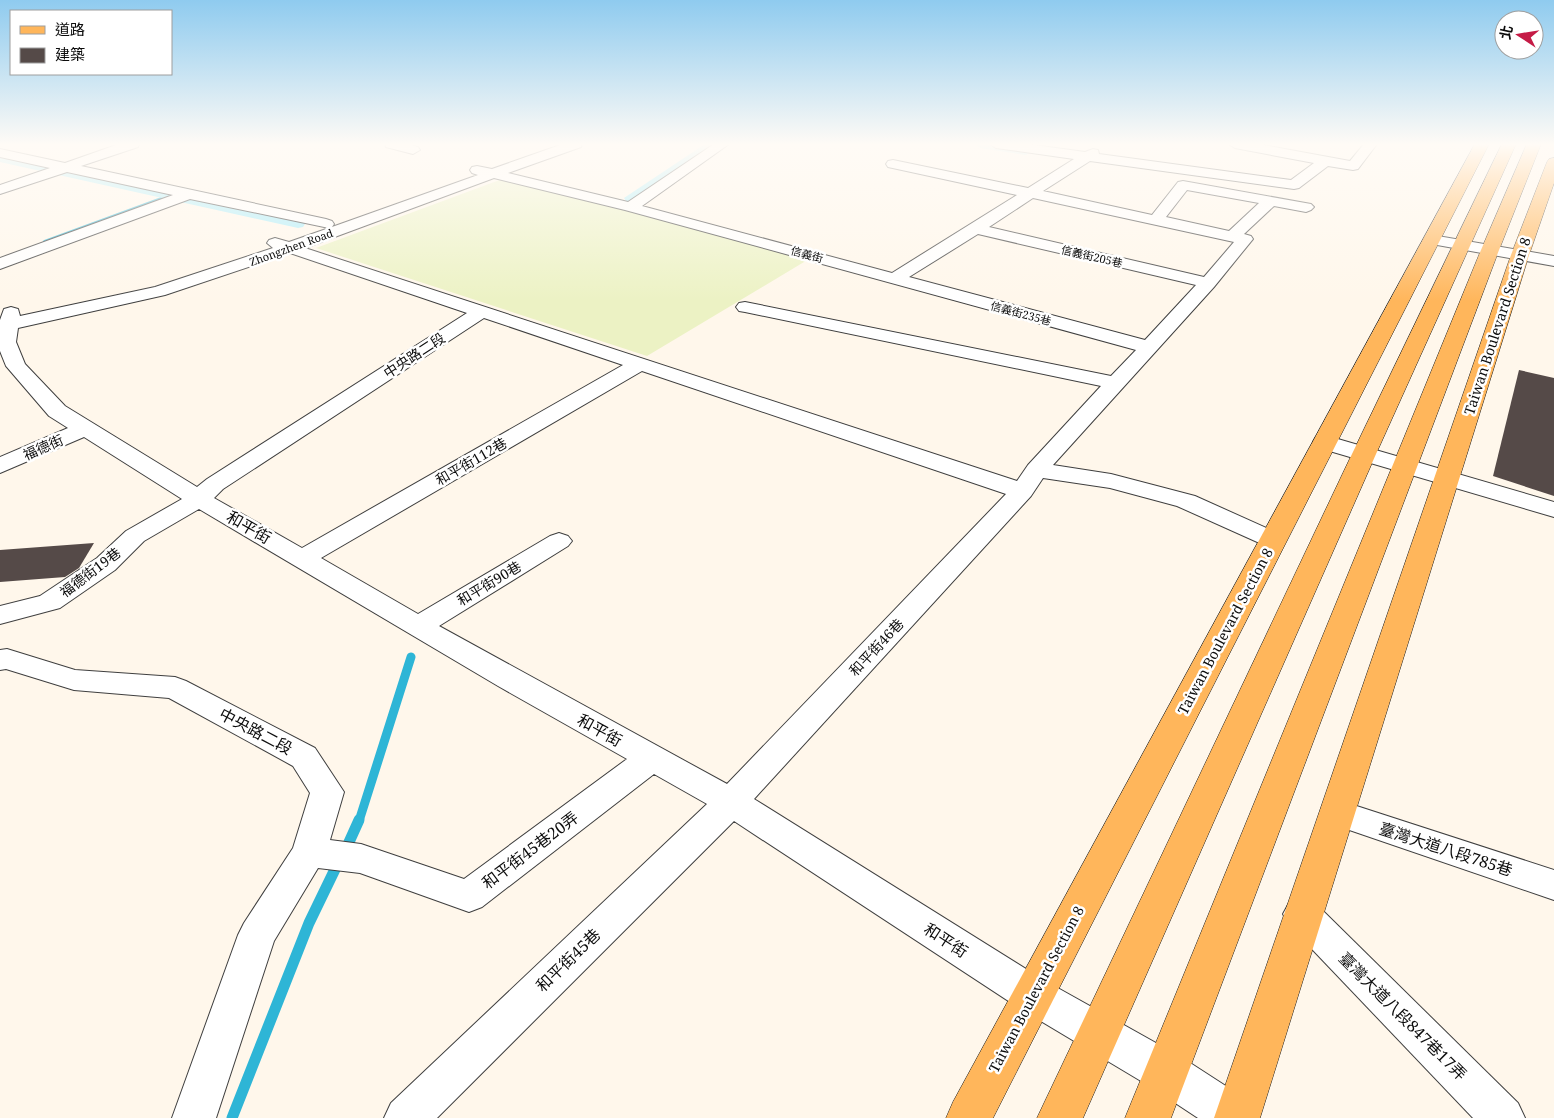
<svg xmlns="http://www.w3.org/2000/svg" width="1554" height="1118" viewBox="0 0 1554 1118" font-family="'Noto Serif','Noto Sans TC',serif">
<rect width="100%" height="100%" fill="#fff7eb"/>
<path fill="#ecf2c4" d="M505,178L809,259L647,356L316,248Z"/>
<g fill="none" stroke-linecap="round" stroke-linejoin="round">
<path stroke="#2eb5d6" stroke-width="4.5" d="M45,242L170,196"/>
<path stroke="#2eb5d6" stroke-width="9" d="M359,821L411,657"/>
<g stroke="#2eb5d6" stroke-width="11">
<path d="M345,851L359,820"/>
<path d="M232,1118L309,923L339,861"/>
</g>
<g fill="#abedfa" fill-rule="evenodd">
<path d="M705,144H720L636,201H626L624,198Z"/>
<path d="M974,144H1006L1031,148L1032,151L1026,155L980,148Z"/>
<path d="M0,154L298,220L303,221L305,224L303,227L298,228L0,162Z"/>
</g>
</g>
<g fill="#554a48">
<path d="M1519,370L1554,378V496L1493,476Z"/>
<path d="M94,543L79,568L65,577L0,582V550Z"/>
</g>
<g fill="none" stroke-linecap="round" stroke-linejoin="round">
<g stroke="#3f3f3f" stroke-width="2">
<g id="minor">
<path d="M119,144H139L138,147L81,166L326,219L332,221L334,224L332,227L478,175L472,173L470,170L472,167L477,166L492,169L563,144H582L581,147L508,173L628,202L714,144H729L642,206L892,273L1017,195L888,167L886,164L888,161L893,160L1028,188L1074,159L996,148L990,144H1027L1085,152L1093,149L1098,150L1099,154L1291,180L1314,163L1235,148L1229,144H1258L1350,161L1364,144H1377L1358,169L1353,170L1328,166L1299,188L1294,189L1090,161L1043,191L1152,215L1178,182L1183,181L1311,204L1314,207L1311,210L1306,212L1274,206L1244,234L1251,236L1253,239L1214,287L1053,465L1111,474L1195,496L1282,535L1286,540L1282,545L1273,548L1264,545L1177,506L1110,488L1043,478L1031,496L754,799L1047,982L1181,1057L1252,1103L1259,1118H1198L1151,1087L1019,1008L734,821L437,1118H384L391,1103L707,804L654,774L482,907L469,912L360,873L318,868L274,941L216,1118H172L238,935L244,923L293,848L310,793L293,766L169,698L74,690L6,669L0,670V650L7,649L75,670L175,677L186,681L315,748L344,792L330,840L361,844L464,879L627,759L498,686L199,509L144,541L115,570L60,608L0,624V606L40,596L97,558L126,531L182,499L84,437L0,473V457L68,428L49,416L6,366L0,351V320L4,309L11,307L18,309L20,316L155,287L273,248L267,243L269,240L275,238L289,242L329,228L190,199L0,269V258L173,195L67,172L0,194V185L50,168L0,157V149L65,163ZM494,178L625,210L1136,350L1111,376L745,302L739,303L736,307L739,311L745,312L1101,386L1028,465L1017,481L305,248ZM1187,190L1259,203L1229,231L1166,217ZM1033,198L1234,242L1204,277L989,227ZM978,234L1196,285L1145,340L909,277ZM290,253L467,313L207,479L197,487L65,406L25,364L16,342L18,328L165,295ZM484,318L623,365L302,548L214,498L223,489ZM642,371L1006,494L727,784L439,626L568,546L572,541L568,536L559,533L550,536L418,614L321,558Z"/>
<path d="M385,144H407L418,147L420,150L413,154L386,147Z"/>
<path d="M1432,235L1554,256V266L1426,243L1424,240L1426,237Z"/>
<path d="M1324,435L1554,502V517L1316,447L1313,442L1316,437Z"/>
<path d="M1338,800L1554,870V900L1326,822L1321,813L1326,804Z"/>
<path d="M1302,898L1315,903L1518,1103L1525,1118H1473L1289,925L1283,914L1289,903Z"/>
</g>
</g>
<g stroke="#1d1d1d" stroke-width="1">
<g id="major">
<path d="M1475,144H1489L993,1118H946L953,1102Z"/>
<path d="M1502,144H1516L1376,454L1083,1118H1037L1352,454Z"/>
<path d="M1527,144H1541L1499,250L1171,1118H1125L1481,250Z"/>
<path d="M1554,158V183L1529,255L1260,1118H1214L1511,255L1547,162L1549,159Z"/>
</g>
</g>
<use href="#minor" fill="#fff" fill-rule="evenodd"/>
<use href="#major" fill="#ffb65b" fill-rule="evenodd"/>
</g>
<linearGradient id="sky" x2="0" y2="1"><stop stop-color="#8fcbef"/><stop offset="0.48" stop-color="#fffbf6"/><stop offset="1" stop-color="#fffbf6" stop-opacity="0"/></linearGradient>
<rect width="1554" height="301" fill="url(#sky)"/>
<g text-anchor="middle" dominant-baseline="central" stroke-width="5" stroke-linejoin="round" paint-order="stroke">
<g font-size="11" fill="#0c0c0c" stroke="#fff">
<text transform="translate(291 247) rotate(-20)">Zhongzhen Road</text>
<text transform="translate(807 254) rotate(15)">信義街</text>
<text transform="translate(1092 256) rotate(13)">信義街205巷</text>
<text transform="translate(1021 313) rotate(15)">信義街235巷</text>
</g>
<g font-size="14" fill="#0c0c0c" stroke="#fff">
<text transform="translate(1497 326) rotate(-72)">Taiwan Boulevard Section 8</text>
<text transform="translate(414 355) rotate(-33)">中央路二段</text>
<text transform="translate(43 447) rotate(-24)">福德街</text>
<text transform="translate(471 461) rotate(-30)">和平街112巷</text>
<text transform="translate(90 572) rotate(-37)">福德街19巷</text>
<text transform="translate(489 583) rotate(-31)">和平街90巷</text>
<text transform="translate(1225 631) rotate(-62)">Taiwan Boulevard Section 8</text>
<text transform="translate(876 647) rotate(-47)">和平街46巷</text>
<text transform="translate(1036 989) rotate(-62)">Taiwan Boulevard Section 8</text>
</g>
<g font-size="16" fill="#0c0c0c" stroke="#fff">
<text transform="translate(249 527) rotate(30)">和平街</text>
<text transform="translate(600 730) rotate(29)">和平街</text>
<text transform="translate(256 731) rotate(28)">中央路二段</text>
<text transform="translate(1446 849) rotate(18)">臺灣大道八段785巷</text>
<text transform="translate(530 850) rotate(-37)">和平街45巷20弄</text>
<text transform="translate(946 940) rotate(33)">和平街</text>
<text transform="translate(568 960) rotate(-44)">和平街45巷</text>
<text transform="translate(1403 1016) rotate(45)">臺灣大道八段847巷17弄</text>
</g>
</g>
<rect x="10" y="10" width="162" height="65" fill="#ffffff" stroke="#9e9e9e"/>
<rect x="20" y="26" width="25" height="8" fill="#ffb65b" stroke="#9e9e9e"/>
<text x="55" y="35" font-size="15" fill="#0c0c0c">道路</text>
<rect x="20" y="48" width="25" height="15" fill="#554a48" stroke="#9e9e9e"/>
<text x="55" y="60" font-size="15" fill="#0c0c0c">建築</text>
<g transform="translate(1519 35) rotate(282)"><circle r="24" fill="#ffffff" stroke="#9e9e9e"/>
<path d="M0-4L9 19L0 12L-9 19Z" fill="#c51b46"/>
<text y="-8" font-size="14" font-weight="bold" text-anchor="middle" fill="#0c0c0c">北</text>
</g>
</svg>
